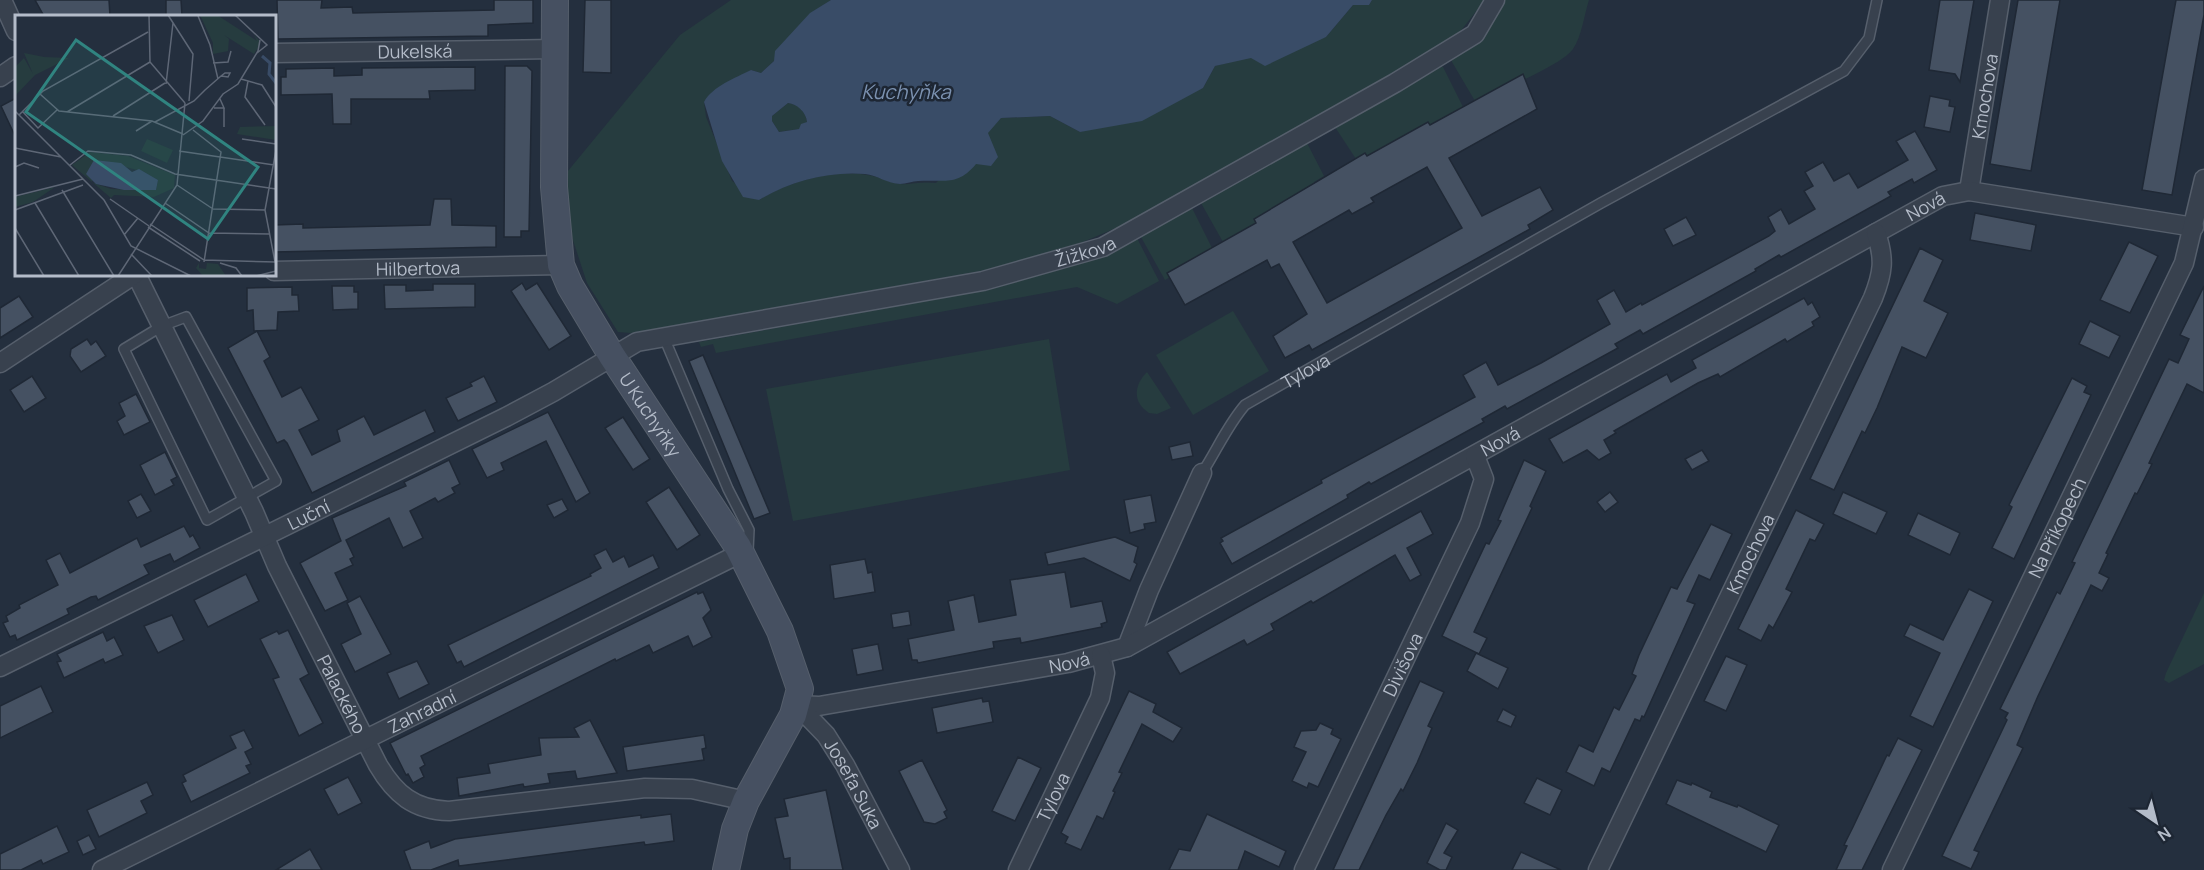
<svg xmlns="http://www.w3.org/2000/svg" width="2204" height="870" viewBox="0 0 2204 870" font-family="Manrope,sans-serif">
<rect width="100%" height="100%" fill="#242f3e"/>
<g fill="#263c3f">
<path d="M731,0H831L810,14L774,61L761,73L751,70L704,102L706,117L732,181L759,200C787,182 833,169 867,175C878,176 888,182 899,184C910,185 922,181 936,183L1001,118L1050,116L1080,132L1203,88L1215,66L1326,37L1353,5H1369L1372,0H1485L1459,33L1436,49L1123,225L1083,242L992,269L631,333L618,332L587,283L567,222L563,177L680,35Z"/>
<path d="M1504,0H1589C1584,15 1582,36 1573,49C1561,66 1496,92 1475,101L1452,62V56L1485,27Z"/>
<path d="M1438,65L1443,67L1463,107L1430,125L1428,122L1367,156L1356,159L1335,127Z"/>
<path d="M788,103C798,104 806,112 807,122L799,129L779,132L772,121V116Z"/>
<path d="M1302,141L1307,143L1324,176L1314,182L1315,185L1254,219L1256,223L1223,242L1201,203L1202,197Z"/>
<path d="M1188,206L1192,208L1212,248L1168,272L1170,277L1165,280L1141,237V231Z"/>
<path d="M1132,236L1138,240L1159,281L1117,304L1077,287L716,353L713,344L701,347L699,342L996,288L1084,262L1083,258Z"/>
<path d="M1233,311L1269,371L1193,415L1156,355Z"/>
<path d="M1049,339L1070,470L793,521L766,389Z"/>
<path d="M1147,372L1171,408L1157,414L1149,413C1132,402 1134,385 1147,372Z"/>
<path d="M2204,593V664L2169,683L2164,680L2166,673Z"/>
</g>
<path fill="#394c67" fill-rule="evenodd" d="M831,0H1372L1369,5H1353L1326,37L1265,66L1251,58L1215,66L1203,88L1142,121L1080,132L1050,116L1001,118L988,133L998,157L991,166L976,164C957,187 944,179 918,181C913,181 906,184 900,184C888,184 877,175 865,174C829,171 790,181 759,200L743,197L722,161L704,102C713,86 735,78 751,70L761,73L774,61L775,51L810,13ZM788,103C797,104 806,112 807,122L801,124L799,129L779,132L772,121V116Z"/>
<g fill="#455162" stroke="#1f2835" stroke-width="1.5" fill-rule="evenodd">
<path d="M35,0H109L110,16H44Z"/>
<path d="M166,0H181L182,16H166Z"/>
<path d="M277,0H322L321,8L352,7L353,13L494,10V0H533V23L488,25V36L278,39Z"/>
<path d="M585,0H611V73L583,72Z"/>
<path d="M1940,0H1974L1960,82L1955,74L1929,70Z"/>
<path d="M2018,0H2060L2031,171L1990,164Z"/>
<path d="M2176,0H2204V15L2172,195L2142,190Z"/>
<path d="M505,66H527L532,71L529,231H521V237H504Z"/>
<path d="M475,67V90L429,91L430,99H351V124H333L332,94L281,95V77H286V69L334,68V76L362,75V68Z"/>
<path d="M1523,74L1537,109L1449,158L1482,216L1540,187L1553,210L1528,225L1530,229L1312,350L1309,345L1285,358L1273,336L1307,314L1279,264L1271,268L1267,260L1185,305L1167,273L1256,223L1254,219L1365,153L1367,156L1428,122L1430,125ZM1427,167L1462,228L1327,303L1293,242L1349,210L1352,214L1374,202L1371,198Z"/>
<path d="M1930,96L1950,100L1949,106L1955,107L1950,132L1924,127Z"/>
<path d="M16,98V138L1,106Z"/>
<path d="M1915,131L1937,170L1914,183L1912,179L1888,192L1891,196L1781,257L1779,255L1755,269L1756,271L1643,334L1640,330L1615,344L1618,348L1507,409L1505,406L1482,419L1484,422L1371,484L1369,482L1347,495L1348,498L1232,564L1220,543L1223,541L1221,538L1322,483L1321,480L1475,397L1463,375L1486,362L1498,385L1541,363L1610,324L1597,300L1614,290L1626,312L1641,303L1642,305L1769,236L1775,231L1768,217L1781,209L1789,224L1815,209L1804,191L1813,186L1805,172L1823,162L1834,181L1849,173L1858,188L1908,160L1896,141Z"/>
<path d="M434,199H451L452,225L496,226V247L274,252V225L303,224V228L430,225Z"/>
<path d="M1975,213L2036,225L2031,251L1970,240Z"/>
<path d="M1686,217L1696,235L1673,246L1664,229Z"/>
<path d="M2129,242L2158,256L2130,313L2100,300Z"/>
<path d="M1920,248L1943,260L1924,301L1948,313L1926,358L1902,347L1877,408L1865,433L1862,431L1834,490L1810,479Z"/>
<path d="M522,283L526,290L537,283L571,336L549,350L511,291Z"/>
<path d="M433,284H475V307L385,309L384,285H406V291L433,290Z"/>
<path d="M332,286H354V292H358V309L333,310Z"/>
<path d="M2204,286V393L2187,384L2149,463L2152,464L2137,494L2135,493L2106,553L2108,554L2099,573L2109,578L2102,591L2091,585L2038,696L2017,745L2023,748L1974,850L1979,852L1971,869L1942,856L2007,720L2005,718L2008,713L2000,709L2057,592L2060,594L2075,563L2072,562L2169,359L2178,363L2189,339L2180,335Z"/>
<path d="M292,287V295H298L299,311L278,312L277,330L254,331L253,310L247,311V288Z"/>
<path d="M19,296L33,317L0,338V308Z"/>
<path d="M1804,298L1808,305L1812,302L1820,317L1812,322L1814,326L1787,342L1785,339L1720,377L1718,374L1698,383L1614,431L1616,433L1604,440L1611,453L1599,460L1587,450L1563,463L1549,439L1667,374L1671,382L1696,368L1692,360Z"/>
<path d="M2090,321L2120,336L2109,358L2079,344Z"/>
<path d="M257,331L270,357L264,361L282,397L301,387L319,420L299,430L312,455L340,441L337,430L364,416L374,435L425,410L435,432L312,493L287,443L284,440L277,443L228,348Z"/>
<path d="M87,339L91,345L96,341L106,356L81,372L70,356L71,349Z"/>
<path d="M703,355L770,513L754,519L689,361Z"/>
<path d="M32,376L46,398L24,412L10,390Z"/>
<path d="M484,376L497,402L458,421L446,398L472,386L470,383Z"/>
<path d="M2072,378L2087,386L2084,392L2091,395L2014,559L1992,548L2012,507L2009,505Z"/>
<path d="M136,394L150,422L124,435L117,421L125,416L119,403Z"/>
<path d="M548,412L590,493L576,502L546,441L501,463L504,470L487,478L472,449Z"/>
<path d="M623,417L650,459L633,470L605,428Z"/>
<path d="M1190,442L1193,456L1172,460L1169,447Z"/>
<path d="M1702,450L1709,461L1692,470L1685,459Z"/>
<path d="M165,452L177,477L171,480L174,485L155,495L140,465Z"/>
<path d="M449,460L460,484L452,488L455,493L438,502L435,498L410,511L423,538L403,548L389,518L346,540L354,557L350,559L353,565L335,573L348,600L325,611L300,563L341,541L332,518L406,486L404,482Z"/>
<path d="M1524,460L1546,471L1530,506L1532,508L1474,632L1487,638L1479,654L1442,636L1486,543L1489,544L1501,521L1498,520Z"/>
<path d="M669,487L700,535L677,550L646,502Z"/>
<path d="M1610,492L1618,502L1605,512L1597,502Z"/>
<path d="M1843,492L1887,512L1876,534L1833,514Z"/>
<path d="M141,494L151,511L137,518L128,501Z"/>
<path d="M1151,495L1156,522L1144,524L1145,529L1130,533L1124,500Z"/>
<path d="M562,499L568,510L554,518L547,505Z"/>
<path d="M1796,510L1824,524L1815,541L1810,539L1786,589L1792,592L1773,628L1769,625L1761,641L1738,629Z"/>
<path d="M1421,511L1433,534L1407,548L1421,575L1410,581L1395,555L1313,603L1311,601L1271,624L1274,630L1247,645L1244,640L1180,674L1167,652Z"/>
<path d="M1918,513L1960,533L1950,555L1908,535Z"/>
<path d="M1711,524L1732,534L1710,580L1699,575L1687,601L1695,604L1644,717L1642,716L1640,721L1635,719L1610,772L1602,768L1594,786L1566,772L1579,745L1593,752L1614,707L1619,710L1636,676L1632,674L1639,655L1671,587L1677,589Z"/>
<path d="M184,526L190,537L193,535L200,548L174,562L170,554L144,565L149,574L98,600L96,596L91,597L67,609L69,614L17,640L15,635L10,637L3,623L8,621L6,616L20,608L19,605L58,585L46,560L60,553L70,573L137,538L141,547Z"/>
<path d="M1115,537L1138,547L1134,562L1137,564L1130,581L1084,558L1048,565L1045,553Z"/>
<path d="M606,549L613,562L624,556L629,567L653,555L659,568L464,667L461,661L457,663L448,645L591,576L590,574L601,568L594,555Z"/>
<path d="M865,559L868,573L872,572L875,592L834,599L830,565Z"/>
<path d="M1065,572L1071,607L1102,601L1107,622L1101,624L1102,627L1021,643L1020,638L993,642L994,648L918,663L917,660H912L908,639L954,630L948,601L974,595L979,622L1016,615L1010,580Z"/>
<path d="M246,574L259,601L208,627L194,600Z"/>
<path d="M1969,589L1993,601L1933,727L1910,716L1940,653L1904,636L1910,624L1943,640Z"/>
<path d="M697,592L698,594L703,592L711,610L703,618L712,637L693,647L688,636L653,653L649,645L616,661L615,659L421,756L425,765L420,768L424,777L413,783L408,774L406,775L390,743Z"/>
<path d="M360,596L391,654L355,672L341,644L361,634L347,603Z"/>
<path d="M909,611L911,625L893,628L891,614Z"/>
<path d="M172,615L184,640L158,653L144,626Z"/>
<path d="M288,630L309,674L300,679L323,723L299,736L273,679L279,677L260,639L277,631L279,634Z"/>
<path d="M103,632L107,641L114,637L123,655L105,663L103,659L64,678L57,662L61,661L57,654Z"/>
<path d="M878,644L883,670L857,675L852,649Z"/>
<path d="M1476,653L1508,668L1498,689L1467,671Z"/>
<path d="M1726,656L1747,665L1726,711L1704,701Z"/>
<path d="M417,661L429,684L399,699L387,673Z"/>
<path d="M1420,681L1444,692L1428,726L1432,728L1417,763L1403,791L1401,789L1386,815L1359,870H1333Z"/>
<path d="M41,686L53,712L0,738V706Z"/>
<path d="M1129,691L1156,704L1153,712L1182,728L1173,742L1142,724L1119,772L1122,773L1113,791L1115,792L1103,819L1097,816L1081,850L1065,843L1068,837L1061,833Z"/>
<path d="M982,698L983,702L989,701L993,722L937,733L932,708Z"/>
<path d="M1503,709L1516,716L1511,727L1497,721Z"/>
<path d="M590,720L617,773L577,779L575,771L548,774L550,783L524,787L523,784L459,796L457,778L490,773L488,764L541,755L539,738L579,737L574,728Z"/>
<path d="M1320,723L1333,729L1331,734L1341,739L1318,787L1309,783L1307,788L1292,781L1306,752L1294,747L1301,731L1316,730Z"/>
<path d="M244,730L253,748L245,752L251,764L246,766L250,773L191,802L182,783L186,781L183,775L236,748L230,736Z"/>
<path d="M704,735L706,748L702,749L704,760L627,771L623,747Z"/>
<path d="M1898,738L1922,750L1862,870H1836L1847,846L1844,845L1853,827L1887,755L1889,756Z"/>
<path d="M1018,757L1041,768L1015,821L992,811Z"/>
<path d="M922,760L947,810L944,812L947,818L935,824L924,822L899,771Z"/>
<path d="M348,777L362,803L338,815L324,789Z"/>
<path d="M1537,778L1562,790L1550,815L1524,803Z"/>
<path d="M1677,780L1691,785L1692,783L1712,792L1710,797L1737,807L1738,805L1779,825L1766,852L1666,804Z"/>
<path d="M147,782L153,795L141,801L147,813L99,837L87,810Z"/>
<path d="M826,790L843,870H790V858L784,859L775,818L788,816L784,799Z"/>
<path d="M671,814L674,841L645,845L644,842L459,866L458,860L431,870H411L404,851L429,841L431,848L455,839L641,815V818Z"/>
<path d="M1207,814L1286,851L1279,867L1245,851L1238,870H1169L1179,849L1190,851Z"/>
<path d="M1446,823L1458,830L1444,853L1452,857L1446,870H1440L1427,863Z"/>
<path d="M57,826L69,852L43,864L41,860L21,870H0V854Z"/>
<path d="M89,835L96,849L83,855L77,841Z"/>
<path d="M310,849L322,870H276Z"/>
<path d="M1521,852L1561,870H1512Z"/>
</g>
<g fill="none" stroke-linecap="round" stroke-linejoin="round">
<g stroke="#565f6c" stroke-width="12">
<g id="lane">
<path d="M186,317L276,481L207,520L124,349L162,326Z"/>
<path d="M663,335L728,489L749,530L748,551"/>
<path id="s1" d="M1202,473C1217,450 1227,426 1245,405L1601,203L1844,71L1869,38L1877,0"/>
</g>
</g>
<g stroke="#565f6c" stroke-width="21">
<g id="street">
<path d="M2,0L16,31"/>
<path id="s2" d="M274,53L555,49"/>
<path d="M0,77L16,66"/>
<path id="s3" d="M1969,191L2000,0"/>
<path id="s4" d="M274,271L561,265"/>
<path id="s5" d="M136,274L254,512L277,566L378,765C395,794 414,810 449,811L645,788L692,789L746,801"/>
<path d="M0,363L135,274"/>
<path d="M1127,647L1149,590L1202,473"/>
<path id="s6" d="M0,667L506,417L553,392L637,342L983,281L1103,247L1395,83L1475,34L1495,0"/>
<path id="s7" d="M797,705L819,706L1068,663L1127,647L1943,196L1969,191L2194,227"/>
<path id="s8" d="M797,705L826,735L845,765L900,870"/>
<path id="s9" d="M102,870L741,553"/>
<path id="s10" d="M1018,870L1100,698L1105,673L1101,655"/>
<path id="s11" d="M1304,870L1470,523L1484,479L1475,456"/>
<path id="s12" d="M1598,870L1873,298C1883,273 1885,259 1876,233"/>
<path id="s13" d="M1892,870L2184,263L2204,179"/>
</g>
</g>
<g stroke="#565f6c" stroke-width="28">
<g id="secondary">
<path id="s14" d="M555,0L554,187L561,265L570,286L612,356L738,547L780,631L800,689L793,715L746,801L735,829L726,870"/>
</g>
</g>
<use href="#lane" stroke="#38414e" stroke-width="9"/>
<use href="#street" stroke="#38414e" stroke-width="18"/>
<use href="#secondary" stroke="#465061" stroke-width="26"/>
</g>
<g text-anchor="middle" dominant-baseline="central" stroke-width="5" stroke-linejoin="round" paint-order="stroke">
<g font-size="18" fill="#b4bcc9" stroke="#1d2633">
<text stroke="none"><textPath href="#s2" startOffset="141">Dukelská</textPath></text>
<text stroke="none"><textPath href="#s3" startOffset="96">Kmochova</textPath></text>
<text stroke="none"><textPath href="#s7" startOffset="1248">Nová</textPath></text>
<text stroke="none"><textPath href="#s6" startOffset="1173">Žižkova</textPath></text>
<text stroke="none"><textPath href="#s4" startOffset="144">Hilbertova</textPath></text>
<text stroke="none"><textPath href="#s1" startOffset="150">Tylova</textPath></text>
<text stroke="none"><textPath href="#s14" startOffset="440">U Kuchyňky</textPath></text>
<text stroke="none"><textPath href="#s7" startOffset="762">Nová</textPath></text>
<text stroke="none"><textPath href="#s6" startOffset="344">Luční</textPath></text>
<text stroke="none"><textPath href="#s13" startOffset="380">Na Příkopech</textPath></text>
<text stroke="none"><textPath href="#s12" startOffset="351">Kmochova</textPath></text>
<text stroke="none"><textPath href="#s7" startOffset="276">Nová</textPath></text>
<text stroke="none"><textPath href="#s11" startOffset="228">Divišova</textPath></text>
<text stroke="none"><textPath href="#s5" startOffset="468">Palackého</textPath></text>
<text stroke="none"><textPath href="#s9" startOffset="357">Zahradní</textPath></text>
<text stroke="none"><textPath href="#s8" startOffset="98">Josefa Suka</textPath></text>
<text stroke="none"><textPath href="#s10" startOffset="81">Tylova</textPath></text>
</g>
<g font-size="20" font-style="italic" fill="#7c92b1" stroke="#1d2633">
<text x="906" y="91">Kuchyňka</text>
</g>
</g>
<g transform="translate(15 15)">
<rect width="261" height="261" fill="#242f3e"/>
<path d="M185,0H202L242,26L239,20L244,25V31L239,39L209,20L214,24L213,36L198,39V28ZM9,38L29,42L54,43L20,60L0,81V52L9,43L18,59ZM261,111V125L222,119L225,112ZM132,124L158,135L152,148L126,136ZM75,137L113,141L160,160L159,173L139,182L99,180L96,183L57,150ZM93,147L129,157L143,165L141,175L96,174L76,167ZM40,172L18,187L0,192V182ZM184,248V253L191,254L192,248L203,249L211,261H188L181,253Z" fill="#263c3f" fill-rule="evenodd"/>
<path d="M79,145L106,148L117,157L124,154L143,165L141,175H109L81,169L71,159Z" fill="#394c67"/>
<path fill="none" stroke="#394c67" stroke-width="3" d="M247,41L255,48L254,59L261,68"/>
<path fill="none" stroke="#5e6776" stroke-width="1.5" d="M134,0L135,47L170,88M153,0L178,39L174,86M220,0L252,30L242,38M183,1L195,30L203,64M198,48L213,47L216,36M226,64L247,70L261,92M233,66L230,82L250,110M151,69L158,8M25,79L44,96L137,106L168,119M199,93H209L205,84M0,96L89,185L116,231L176,261M7,96L23,113L42,95M52,97L135,47M4,100L28,76L133,17M98,101L150,68M140,107L179,86L190,75L206,61L210,58H215L213,62L206,61M209,112V93M178,115L206,137L189,247M121,116L137,106M168,120L188,106L208,79L223,69L243,36L245,25M227,124L261,129M0,133L46,142M164,136L259,150M55,150L73,136L116,140L160,159L261,174M0,152L9,148L24,153M162,170L198,194M47,175L99,261M0,181L68,164M95,184L134,211M20,188L64,261M150,188L194,218L254,219M198,194L250,195M0,195L68,170M135,209L189,245L261,247M133,212L185,246M0,213L29,261M109,220L123,203M116,239L137,261M260,247L250,195L261,135M205,248L221,253L227,261M103,261L162,170L170,88M241,261L261,256"/>
<path fill="#308480" fill-opacity="0.15" stroke="#308480" stroke-width="3" d="M61,25L243,152L193,224L11,97Z"/>
<rect width="261" height="261" fill="none" stroke="#b4bcc9" stroke-width="3"/>
</g>
<g transform="translate(2156 822) rotate(145)" stroke="#1d2633" stroke-width="4.5" paint-order="stroke">
<path d="M0-4.5L10 22L0 15L-10 22Z" fill="#b4bcc9"/>
<text y="-9" font-size="16" font-weight="bold" text-anchor="middle" fill="#b4bcc9">N</text>
</g>
</svg>
